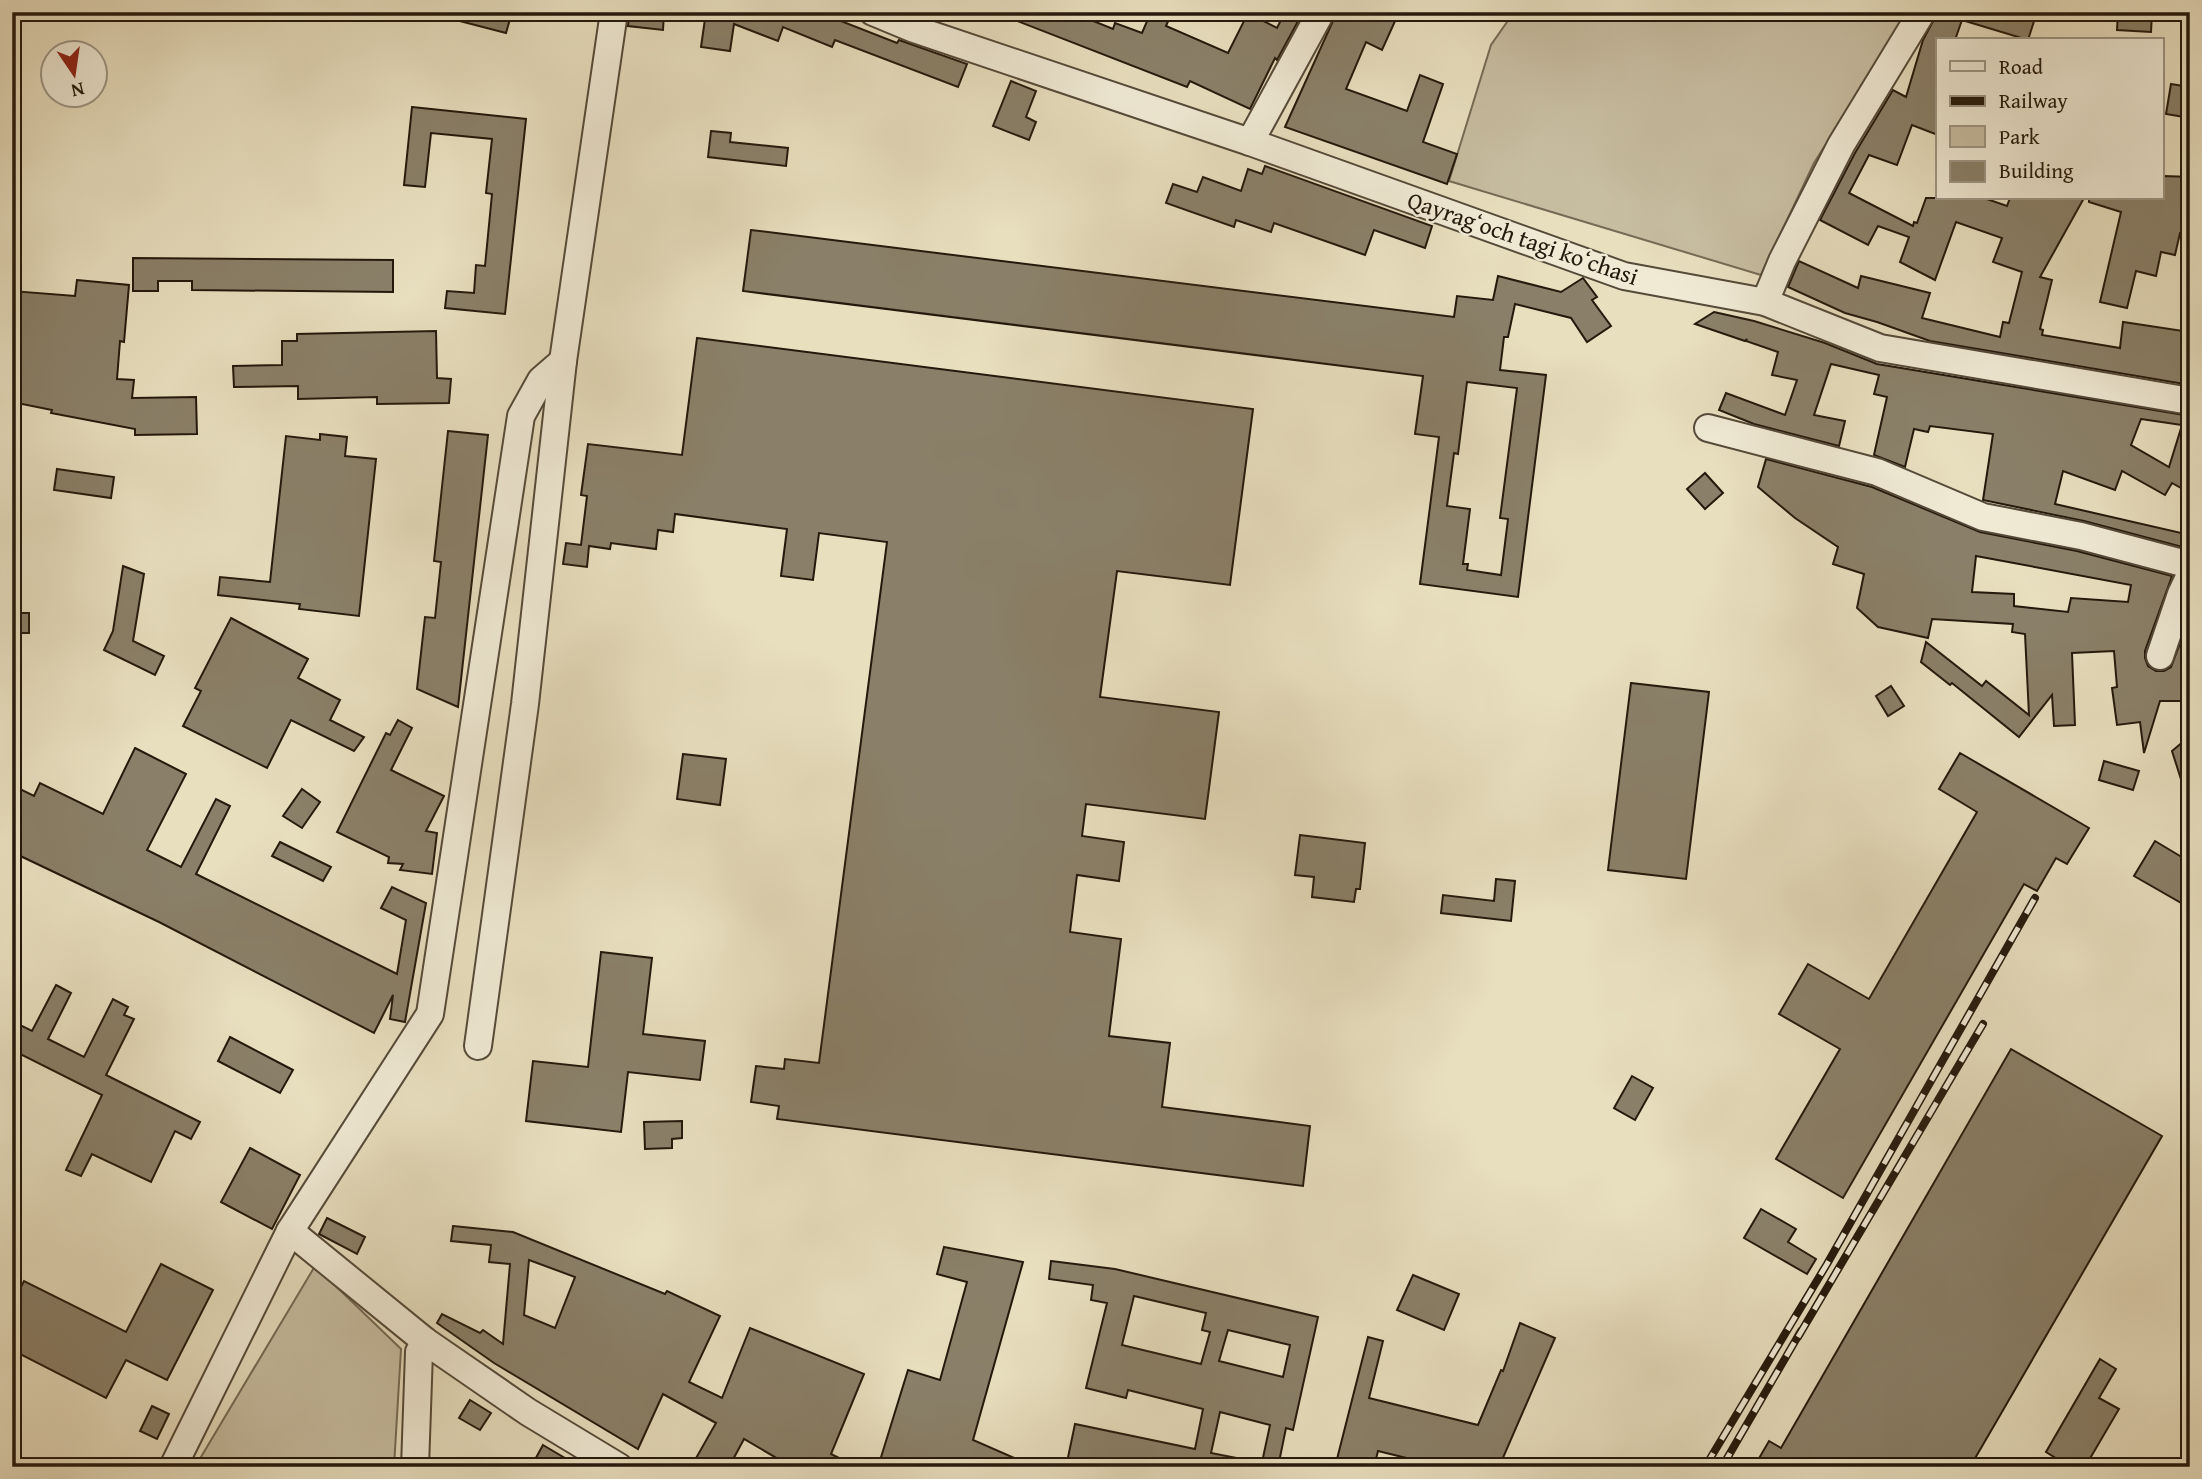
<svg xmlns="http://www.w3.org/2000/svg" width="2202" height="1479" viewBox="0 0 2202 1479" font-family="'Gentium Book Plus',serif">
<rect width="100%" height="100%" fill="#e8dfbf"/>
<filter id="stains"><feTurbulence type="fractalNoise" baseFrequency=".00286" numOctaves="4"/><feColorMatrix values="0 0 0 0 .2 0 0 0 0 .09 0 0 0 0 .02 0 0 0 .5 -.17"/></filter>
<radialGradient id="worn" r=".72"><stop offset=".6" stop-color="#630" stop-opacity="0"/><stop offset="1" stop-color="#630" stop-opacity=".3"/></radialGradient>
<g fill="#c7bda1" stroke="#766b56" stroke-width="2">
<path d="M1514,12H1909L1814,163L1761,275L1449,181L1491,45Z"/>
<path d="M315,1266L401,1349L394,1467H195Z"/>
</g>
<g fill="#8a8069" stroke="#24190c" stroke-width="2" fill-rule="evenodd">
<path d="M448,12H512L506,33L448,18Z"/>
<path d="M629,12H664L663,30L628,26Z"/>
<path d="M706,12H818L897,43L899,40L967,64L958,87L835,40L832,47L783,27L778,41L734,24L730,51L701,47Z"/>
<path d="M994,12H1071L1113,29L1115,23L1142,33L1151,12L1169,19L1166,26L1228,53L1248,13L1277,28L1285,12H1303L1277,60L1275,58L1250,109L1190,81L1187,87Z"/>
<path d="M1337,12H1382L1396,19L1382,50L1366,42L1346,89L1407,111L1420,75L1443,84L1423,142L1457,154L1447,184L1285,127Z"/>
<path d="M1938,12V16L1940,12H2037L2028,40L1962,20L1955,40H1938V135L1912,125L1897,165L1869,155L1849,193L1913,226L1914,222L1917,223L1926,198H1984L2007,206L2010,198H2084L2040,277L2052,280L2040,329L2043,330L2042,335L2120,348L2123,322L2190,332V385L1930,341L1877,322L1845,313L1788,287L1799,261L1858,288L1861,276L1930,293L1922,318L2000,337L2003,322L2009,323L2022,272L1993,262L2002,238L1956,222L1935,280L1900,262L1909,237L1878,226L1868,245L1820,220L1855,153L1893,90L1906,97L1923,40Z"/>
<path d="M2118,12H2152L2151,32L2117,30Z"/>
<path d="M1011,81L1036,91L1026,117L1036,122L1029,140L993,126Z"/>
<path d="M2171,84L2190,87V118L2166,114Z"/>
<path d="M412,107L526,119L505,314L445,308L447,291L474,293L476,265L485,266L492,194L486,193L492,139L431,133L425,187L404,185Z"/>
<path d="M711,131L731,133L730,142L788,148L786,166L708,157Z"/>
<path d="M1265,166L1432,226L1425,248L1374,230L1365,255L1274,223L1271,232L1236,220L1234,227L1166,203L1173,184L1197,192L1203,177L1241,191L1248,169L1262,174Z"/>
<path d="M2164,176L2190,177V233H2180L2175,255L2161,252L2156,276L2136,271L2127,308L2100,302L2121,212L2089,202V198H2163Z"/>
<path d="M751,230L1454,317L1457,296L1493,300L1498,276L1561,292L1583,278L1597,297L1592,300L1611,326L1587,342L1571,318L1515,304L1508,337H1504L1500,370L1546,375L1518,597L1420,584L1439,437L1415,434L1423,376L743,291ZM1467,382L1517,388L1500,518L1508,519L1501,575L1467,570L1468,564H1463L1470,509L1447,506L1454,453L1458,454Z"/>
<path d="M133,258L393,260V292L192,290V281H158V291H133Z"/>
<path d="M77,280L129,285L124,342L120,341L117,379L134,380L132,398L196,397L197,434L135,435V429L51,413L52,410L12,402V291L75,296Z"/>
<path d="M1714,312L1754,321L1825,343L1877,364L2190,416V493L2172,483L2165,495L2122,471L2115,490L2063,471L2055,504L2190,535V549L2084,521L1983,500L1993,434L1930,426L1928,432L1914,429L1905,467L1874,455L1887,397L1874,394L1879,375L1831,364L1814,415L1845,421L1839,446L1754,424L1719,410L1726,393L1785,415L1797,380L1772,375L1778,352L1746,341L1747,339L1745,341L1695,324ZM2141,419L2182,425L2169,467L2131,445Z"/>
<path d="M436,331L437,378L451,379L449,403L377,404V397L298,399V386L234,387L233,366L282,365V341H297V334Z"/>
<path d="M697,338L1253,409L1230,585L1117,571L1100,697L1219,712L1205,819L1086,804L1082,836L1124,842L1119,881L1077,875L1070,932L1121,939L1109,1036L1170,1043L1162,1107L1310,1126L1303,1186L777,1119L779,1106L751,1102L756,1066L784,1069L785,1059L819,1063L887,542L819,533L813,580L781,576L787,529L675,514L673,532L658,530L656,549L611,543L610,549L589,546L587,567L563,564L566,543L581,545L587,496L581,495L588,444L682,455Z"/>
<path d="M448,431L488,435L458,707L417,689L425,617L435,618L441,562L434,561Z"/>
<path d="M320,434L347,437L345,456L376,459L359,616L299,609L300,604L218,595L220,577L270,582L286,436L320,440Z"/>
<path d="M1766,459L1872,487L1980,532L2077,551L2172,576L2145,651V658L2148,666L2156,671H2164L2171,667L2190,617V658L2186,656L2183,701H2160L2144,753L2140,722L2117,725L2112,688L2117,687L2114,651L2072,653L2075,725L2054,726L2052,695L2019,737L1952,683L1950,685L1921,662L1926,642L1982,686L1986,681L2029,715L2025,634L2012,632L2013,624L1932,619L1928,638L1878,627L1857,608L1864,574L1833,564L1838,547L1795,518L1758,487ZM1976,556L2131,585L2128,602L2071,598L2068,612L2014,606V594L1972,592Z"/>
<path d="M57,469L114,477L111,498L54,490Z"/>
<path d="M1705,473L1723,493L1705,509L1687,489Z"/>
<path d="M123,566L144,574L133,641L164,656L155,675L104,650L113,631Z"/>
<rect x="12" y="613" width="17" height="20"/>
<path d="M231,618L308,659L298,678L340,700L330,720L364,737L354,751L291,720L267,768L183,726L201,691L195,688Z"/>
<path d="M1631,683L1709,692L1686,879L1608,870Z"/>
<path d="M1891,686L1904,706L1888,716L1876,696Z"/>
<path d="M398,720L412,728L391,770L444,796L426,831L437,833L432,874L400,870L403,864L388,863L389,857L337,832L386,733L390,735Z"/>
<path d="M2190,736V795H2186L2172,751Z"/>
<path d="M135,748L186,774L147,850L181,867L216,799L230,806L196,874L397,974L406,920L381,908L392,887L426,903L405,1022L390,1019L393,995L374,1033L159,922L12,852V785L34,796L40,783L103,814Z"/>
<path d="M1960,753L2089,828L2067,864L2056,858L2037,891L2024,884L1843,1198L1776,1159L1840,1049L1779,1014L1808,964L1869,999L1977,812L1939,789Z"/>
<path d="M683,754L726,759L720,805L677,799Z"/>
<path d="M2104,761L2139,771L2133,790L2099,780Z"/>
<path d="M302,789L320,802L302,828L283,816Z"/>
<path d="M1300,835L1365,843L1360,889H1356L1354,902L1312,897L1314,877L1295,875Z"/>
<path d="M2155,841L2190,862V908L2134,876Z"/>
<path d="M280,842L331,867L323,881L272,856Z"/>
<path d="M1496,879L1515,881L1511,921L1441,913L1443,895L1494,901Z"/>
<path d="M601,952L652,958L643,1034L705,1041L700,1080L628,1072L621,1132L526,1121L533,1061L588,1067Z"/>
<path d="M56,985L71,993L48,1039L84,1057L113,999L128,1007L124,1015L134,1019L106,1075L200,1122L191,1139L175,1131L151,1182L92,1154L81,1176L66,1170L102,1095L12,1050V1021L32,1031Z"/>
<path d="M230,1037L293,1070L280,1093L218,1061Z"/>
<path d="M2011,1049L2162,1136L1970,1467H1754L1769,1441L1781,1448Z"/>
<path d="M1632,1076L1653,1088L1635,1120L1614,1108Z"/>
<path d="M682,1121V1138L672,1139V1148L645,1149L644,1122Z"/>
<path d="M250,1148L300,1175L272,1229L221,1202Z"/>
<path d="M1761,1209L1796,1229L1788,1242L1816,1259L1807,1274L1744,1238Z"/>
<path d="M327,1218L365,1237L357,1254L319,1234Z"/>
<path d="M453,1226L513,1232L665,1294L667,1291L720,1316L689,1382L722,1398L750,1328L864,1374L831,1454L857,1467H792L744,1439L729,1467H691L716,1423L663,1394L638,1449L494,1363L437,1323L442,1314L480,1333L483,1330L503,1344L510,1264L489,1262L491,1245L451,1241ZM529,1260L575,1277L555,1328L524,1315Z"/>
<path d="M944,1247L1023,1262L973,1440L1035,1467H878L908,1370L940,1380L967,1282L937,1274Z"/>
<path d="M1051,1261L1115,1269L1318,1317L1293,1430L1286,1428L1278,1467H1261L1270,1425L1220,1412L1211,1453L1242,1459L1241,1467H1066L1075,1424L1195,1449L1203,1409L1128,1390L1126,1398L1086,1388L1107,1303L1091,1300L1093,1285L1049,1279ZM1134,1296L1206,1313L1202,1330L1210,1332L1201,1364L1122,1345ZM1228,1330L1290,1345L1283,1377L1219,1361Z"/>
<path d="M161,1264L213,1290L167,1380L126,1360L106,1398L12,1350V1283L21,1287L24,1281L126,1332Z"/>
<path d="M1413,1275L1459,1294L1444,1330L1397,1310Z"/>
<path d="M1520,1323L1555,1338L1499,1467H1443L1378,1451L1374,1467H1335L1368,1337L1383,1341L1369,1398L1478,1425L1501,1370L1503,1371Z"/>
<path d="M2100,1359L2116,1369L2099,1398L2119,1409L2085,1467H2070L2046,1452Z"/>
<path d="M470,1400L491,1413L480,1430L459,1418Z"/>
<path d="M152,1406L169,1414L157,1439L140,1431Z"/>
<path d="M543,1445L580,1467H531Z"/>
</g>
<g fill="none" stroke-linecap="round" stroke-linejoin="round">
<g stroke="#554a39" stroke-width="30">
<g id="street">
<path d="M873,12L914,29L1250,142"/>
<path d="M1321,12L1250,142L1624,276L1765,302L1880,348L2190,401"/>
<path d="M1765,302L1782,261L1841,145L1922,12"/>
<path d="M1708,428L1877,472L1983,517L2081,536L2190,565"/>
<path d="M2160,656L2181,594L2190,575"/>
<path d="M478,1046L525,704L563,361L614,12"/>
<path d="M290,1231L425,1341L528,1412L619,1467"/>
<path d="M173,1467L290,1231L430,1014L521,416L541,380L563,361"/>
<path d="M415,1467L419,1352L425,1341"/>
</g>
</g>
<use href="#street" stroke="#f0ead5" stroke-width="26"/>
<g stroke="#24190c" stroke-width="8">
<g id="rail">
<path d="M1798,1337L1983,1024"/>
<path d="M1705,1467L1827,1264L2035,898"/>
<path d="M1722,1467L1801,1331"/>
</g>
</g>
<use href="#rail" stroke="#f0ead5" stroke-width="5" stroke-dasharray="16" stroke-linecap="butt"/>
</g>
<g text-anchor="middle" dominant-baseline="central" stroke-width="5" stroke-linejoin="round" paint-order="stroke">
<g font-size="24" fill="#24190c" stroke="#f0ead5">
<text transform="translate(1523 238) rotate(19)">Qayragʻoch tagi koʻchasi</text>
</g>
</g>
<rect width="2202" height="1479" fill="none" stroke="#e8dfbf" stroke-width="42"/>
<rect x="14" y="14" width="2174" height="1451" fill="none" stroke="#24190c" stroke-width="3.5"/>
<rect x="21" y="21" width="2160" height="1437" fill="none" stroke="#24190c" stroke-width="2"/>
<rect x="1936" y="38" width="228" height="161" fill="#f0ead5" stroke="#9e9685" stroke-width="2"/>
<rect x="1950" y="61" width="35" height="10" fill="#f0ead5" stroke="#9e9685" stroke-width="2"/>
<text x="1999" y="74" font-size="21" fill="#24190c">Road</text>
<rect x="1950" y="96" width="35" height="10" fill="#24190c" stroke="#9e9685" stroke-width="2"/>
<text x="1999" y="108" font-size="21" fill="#24190c">Railway</text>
<rect x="1950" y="126" width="35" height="21" fill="#c7bda1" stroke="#9e9685" stroke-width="2"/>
<text x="1999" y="144" font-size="21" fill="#24190c">Park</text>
<rect x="1950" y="161" width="35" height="21" fill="#8a8069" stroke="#9e9685" stroke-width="2"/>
<text x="1999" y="178" font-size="21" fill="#24190c">Building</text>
<g transform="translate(74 74) rotate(167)"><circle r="33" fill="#f0ead5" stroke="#9e9685" stroke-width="2"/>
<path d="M0-5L12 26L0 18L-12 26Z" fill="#8f2418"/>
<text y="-10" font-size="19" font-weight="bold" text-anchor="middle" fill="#24190c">N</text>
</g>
<rect width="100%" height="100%" filter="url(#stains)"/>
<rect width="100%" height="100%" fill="url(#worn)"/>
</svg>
